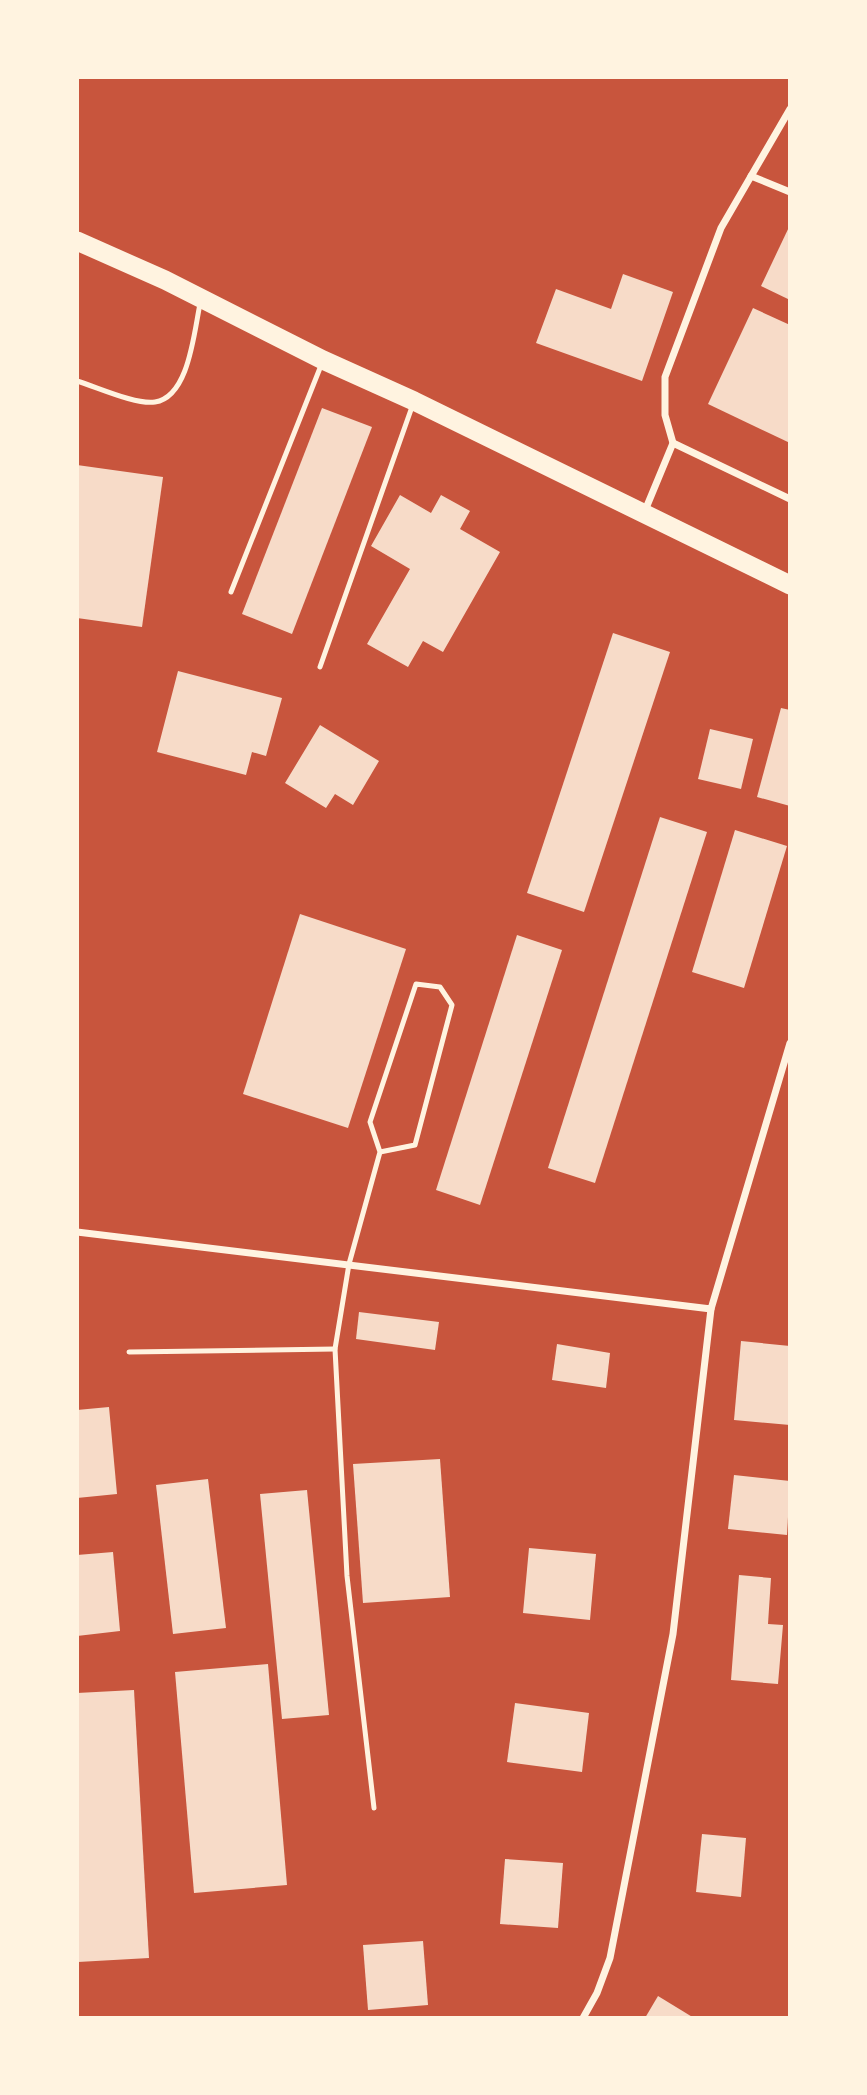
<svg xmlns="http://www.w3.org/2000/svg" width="867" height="2095" viewBox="0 0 867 2095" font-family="'DM Sans',sans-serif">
<rect width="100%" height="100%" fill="#c8553d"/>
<g fill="#f7dbc8">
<path d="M790,225V300L761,286Z"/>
<path d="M623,274L673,292L642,381L536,343L556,289L611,309Z"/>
<path d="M753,308L790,325V443L708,404Z"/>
<path d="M322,408L372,427L292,634L242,614Z"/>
<path d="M77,465L163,477L142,627L77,618Z"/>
<path d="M400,495L431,513L441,495L470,511L460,529L500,552L443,652L423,641L408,667L367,644L410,569L371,546Z"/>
<path d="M613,633L670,652L584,912L527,893Z"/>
<path d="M178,671L282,698L266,756L252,752L246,775L157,752Z"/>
<path d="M781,708L790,710V806L757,797Z"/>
<path d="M320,725L379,761L353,805L335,794L326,808L285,783Z"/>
<path d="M710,729L753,739L741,789L698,779Z"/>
<path d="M660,817L707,832L595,1183L548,1168Z"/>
<path d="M735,830L787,846L744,988L692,972Z"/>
<path d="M300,914L406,949L348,1128L243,1094Z"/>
<path d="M517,935L562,950L480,1205L436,1190Z"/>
<path d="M359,1312L439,1322L435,1350L356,1339Z"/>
<path d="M741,1341L790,1346V1425L734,1420Z"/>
<path d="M557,1344L610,1353L606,1388L552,1380Z"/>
<path d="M109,1407L117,1494L77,1498V1410Z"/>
<path d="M440,1459L450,1597L363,1603L353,1464Z"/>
<path d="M734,1475L790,1481L787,1535L728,1529Z"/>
<path d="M208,1479L226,1628L173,1634L156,1485Z"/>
<path d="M307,1490L329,1715L282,1719L260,1494Z"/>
<path d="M529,1548L596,1554L590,1620L523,1613Z"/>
<path d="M113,1552L120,1631L77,1636V1555Z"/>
<path d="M739,1575L771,1578L768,1624L783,1625L778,1684L731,1680Z"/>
<path d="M268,1664L287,1885L194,1893L175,1672Z"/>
<path d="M134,1690L149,1958L78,1962L77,1693Z"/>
<path d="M515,1703L589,1713L582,1772L507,1762Z"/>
<path d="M702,1834L746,1838L741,1897L696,1892Z"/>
<path d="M505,1859L563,1863L558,1928L500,1924Z"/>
<path d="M423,1941L428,2005L368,2010L363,1945Z"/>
<path d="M658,1996L694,2018H645Z"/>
</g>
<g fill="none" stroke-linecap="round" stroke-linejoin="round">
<g stroke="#fff3e0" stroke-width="5">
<path d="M77,381C97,387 136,405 155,402C189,397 194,332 200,304"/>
<path d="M231,592L322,363"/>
<path d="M320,667L413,404"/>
<path d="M129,1352L335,1349"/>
<path d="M374,1808L347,1576L335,1349L349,1264L380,1152L370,1122L416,984L440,987L452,1005L415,1145L380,1152"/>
</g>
<g stroke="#fff3e0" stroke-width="7">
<path d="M751,176L790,192"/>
<path d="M673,443L790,499"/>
<path d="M644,513L673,443L665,415V377L721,228L790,109"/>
<path d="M77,1232L711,1309L790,1043"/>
<path d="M583,2018L597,1993L610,1958L673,1634L711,1309"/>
</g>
<path stroke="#fff3e0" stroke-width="19" d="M77,241L165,280L323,360L414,401L790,585"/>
</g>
<rect width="867" height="2095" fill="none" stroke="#fff3e0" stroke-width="158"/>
</svg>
